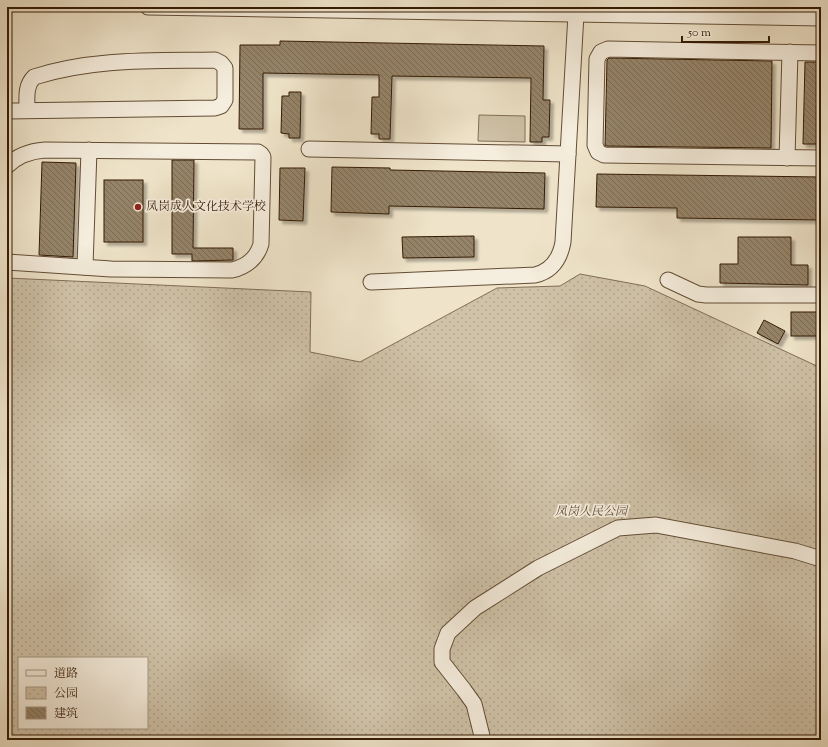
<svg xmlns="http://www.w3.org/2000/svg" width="828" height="747" viewBox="0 0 828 747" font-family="'Sorts Mill Goudy','Noto Serif SC',serif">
<defs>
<pattern id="park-dots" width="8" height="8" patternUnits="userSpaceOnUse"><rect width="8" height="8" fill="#cfc2a8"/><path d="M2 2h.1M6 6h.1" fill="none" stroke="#b2a68f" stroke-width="1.8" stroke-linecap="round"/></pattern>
<pattern id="building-back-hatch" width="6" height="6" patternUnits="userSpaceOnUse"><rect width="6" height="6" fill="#95846a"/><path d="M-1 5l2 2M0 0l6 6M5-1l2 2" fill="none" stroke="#7a6b55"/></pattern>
<filter id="shadow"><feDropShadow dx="3.5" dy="3.5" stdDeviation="1" flood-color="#0004"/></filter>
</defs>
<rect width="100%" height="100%" fill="#efe4ca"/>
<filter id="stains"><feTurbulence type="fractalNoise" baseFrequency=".005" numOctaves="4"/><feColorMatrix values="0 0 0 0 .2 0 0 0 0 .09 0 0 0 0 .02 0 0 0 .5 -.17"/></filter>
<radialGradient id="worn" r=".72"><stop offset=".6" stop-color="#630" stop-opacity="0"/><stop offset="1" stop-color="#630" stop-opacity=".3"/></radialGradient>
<path fill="url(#park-dots)" stroke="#826e56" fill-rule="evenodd" d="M580,274L645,286L821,368V740H7V278L311,292L310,352L360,362L497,288L560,286ZM19,658H147V728H19Z"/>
<path fill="#cfc2a8" stroke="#826e56" d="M479,115L525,116V142L478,141Z"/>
<g fill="url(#building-back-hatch)" stroke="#341b03" filter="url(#shadow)">
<path d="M280,41L544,46L543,100H550L549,137H542V142H530L531,78L392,76L390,139H379V134H371L372,97H379V75L263,73V129H239L240,45H280Z"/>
<path d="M609,58L772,61L771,148L605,146L607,60Z"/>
<path d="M805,62H821V144H803Z"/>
<path d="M289,92H301L300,138H289V134L281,133L282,96H289Z"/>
<path d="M172,160H194L193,248H233V260L192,261V254H172Z"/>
<path d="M42,162L76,163L73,257L39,255Z"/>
<path d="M332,167L390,168V170L545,173L544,209L389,206V214L331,212Z"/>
<path d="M280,168H305L303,221L279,220Z"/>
<path d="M597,174L821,177V220L677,218V208L596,207Z"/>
<rect x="104" y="180" width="39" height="62"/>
<path d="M474,236V257L403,258L402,237Z"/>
<path d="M738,237H791V265H808V285L720,283V264H738Z"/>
<rect x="791" y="312" width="30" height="24"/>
<path d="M764,320L785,331L778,344L757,333Z"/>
</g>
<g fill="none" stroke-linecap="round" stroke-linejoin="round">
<g stroke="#634d35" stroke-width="17">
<g id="minor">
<path d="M148,7L821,18"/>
<path d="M821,53L608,49L601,52L597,59L595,145L598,152L604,155L821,158"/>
<path d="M7,111L215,108L221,106L225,100V68L221,63L215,60C154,61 93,58 34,77C25,86 27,98 27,110"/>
<path d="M309,149L568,154"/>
<path d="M787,158L790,52"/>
<path d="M7,166C18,155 30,151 45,150L258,152L261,154L263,157L261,244C257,258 246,267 232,270L111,269L7,262"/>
<path d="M85,267L89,150"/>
<path d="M668,280L698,294L706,295H821"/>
<path d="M371,282L535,275C552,271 560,259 563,242L576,14"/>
<path d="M483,740L474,704L464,690L442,662V649L448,633L475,608L538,568L618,528L656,525L795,551L821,559"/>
</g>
</g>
<use href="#minor" stroke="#f5eddd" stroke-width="15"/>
</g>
<circle fill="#8f2418" stroke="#f5eddd" stroke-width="1.5" cx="138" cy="207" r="4"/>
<g text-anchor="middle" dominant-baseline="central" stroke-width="3.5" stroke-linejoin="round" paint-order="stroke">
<g font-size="12" fill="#341b03" stroke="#f5eddd" text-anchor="start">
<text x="146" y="207">凤岗成人文化技术学校</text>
</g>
<g font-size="12" font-style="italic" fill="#624d35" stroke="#f5eddd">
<text x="591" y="512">凤岗人民公园</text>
</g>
</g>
<rect width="828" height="747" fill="none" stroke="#efe4ca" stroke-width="24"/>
<rect x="8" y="8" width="812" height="731" fill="none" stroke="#341b03" stroke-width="2"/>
<rect x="12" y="12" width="804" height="723" fill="none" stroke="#341b03"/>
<rect x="18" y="657" width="130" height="72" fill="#f5eddd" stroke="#a89986"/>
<rect x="26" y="670" width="20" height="6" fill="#f5eddd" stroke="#a89986"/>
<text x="54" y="677" font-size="12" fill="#341b03">道路</text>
<rect x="26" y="687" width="20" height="12" fill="url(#park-dots)" stroke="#a89986"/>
<text x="54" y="697" font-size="12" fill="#341b03">公园</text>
<rect x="26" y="707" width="20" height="12" fill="url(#building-back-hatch)" stroke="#a89986"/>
<text x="54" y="717" font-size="12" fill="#341b03">建筑</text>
<path d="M682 36v6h87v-6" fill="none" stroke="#341b03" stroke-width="2"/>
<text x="688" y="36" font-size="12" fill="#341b03" stroke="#f5eddd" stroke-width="3" paint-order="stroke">50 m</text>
<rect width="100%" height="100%" filter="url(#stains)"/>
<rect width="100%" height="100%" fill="url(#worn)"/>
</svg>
